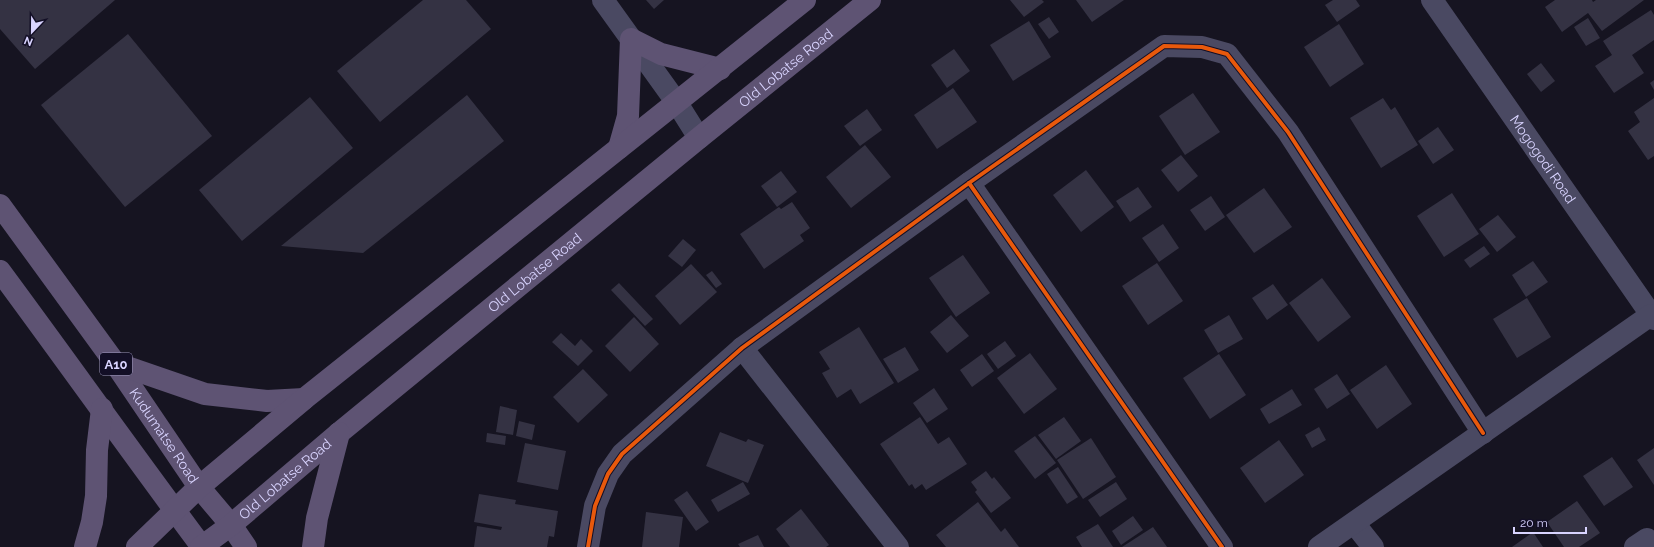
<svg xmlns="http://www.w3.org/2000/svg" width="1654" height="547" viewBox="0 0 1654 547" font-family="Raleway,sans-serif">
<rect width="100%" height="100%" fill="#161421"/>
<g fill="#343243">
<path d="M0,0H115L35,69L0,29Z"/>
<path d="M423,0H466L491,29L380,122L337,71Z"/>
<path d="M646,0H664L654,9Z"/>
<path d="M1010,0H1042L1044,2L1024,17Z"/>
<path d="M1076,0H1124L1092,22Z"/>
<path d="M1333,0H1356L1360,6L1337,22L1325,5Z"/>
<path d="M1555,0H1592L1593,2L1596,0H1644L1602,31L1588,13L1562,32L1545,7Z"/>
<path d="M1651,10L1654,15V40L1632,55L1644,73L1614,93L1595,66L1612,55L1603,41Z"/>
<path d="M1049,17L1059,32L1049,39L1038,24Z"/>
<path d="M1588,18L1600,38L1586,46L1574,27Z"/>
<path d="M1029,21L1051,57L1013,81L990,45Z"/>
<path d="M1339,24L1364,64L1330,87L1304,47Z"/>
<path d="M128,34L212,136L125,207L41,105Z"/>
<path d="M954,49L970,71L947,88L931,65Z"/>
<path d="M1541,63L1555,81L1541,92L1527,74Z"/>
<path d="M1654,80V90L1650,83Z"/>
<path d="M953,88L977,122L937,149L914,115Z"/>
<path d="M1193,93L1220,132L1185,155L1159,116Z"/>
<path d="M467,95L504,141L363,253L281,246Z"/>
<path d="M310,97L353,148L242,241L199,190Z"/>
<path d="M1383,98L1391,110L1395,107L1418,145L1381,168L1350,118Z"/>
<path d="M1654,98V156L1648,160L1628,131L1640,122L1634,112Z"/>
<path d="M867,109L882,130L860,146L844,126Z"/>
<path d="M1438,127L1454,150L1433,164L1418,141Z"/>
<path d="M865,145L891,177L851,208L826,177Z"/>
<path d="M1181,155L1198,176L1178,192L1161,170Z"/>
<path d="M1086,170L1114,207L1081,232L1053,195Z"/>
<path d="M781,171L797,192L777,207L761,186Z"/>
<path d="M1138,187L1152,207L1130,222L1116,201Z"/>
<path d="M1264,188L1292,227L1254,253L1226,215Z"/>
<path d="M1452,193L1479,234L1444,257L1417,216Z"/>
<path d="M1211,196L1225,217L1205,231L1190,210Z"/>
<path d="M792,202L810,228L800,235L804,241L764,269L740,234L779,207L781,209Z"/>
<path d="M1498,215L1516,237L1497,252L1479,229Z"/>
<path d="M1163,224L1179,248L1159,262L1142,238Z"/>
<path d="M683,239L696,250L682,267L668,256Z"/>
<path d="M1484,246L1490,254L1470,268L1464,260Z"/>
<path d="M963,255L990,293L956,317L929,278Z"/>
<path d="M1533,261L1548,282L1526,297L1512,275Z"/>
<path d="M1157,263L1183,301L1148,325L1122,286Z"/>
<path d="M691,264L717,292L680,325L655,296Z"/>
<path d="M712,271L722,284L716,288L706,275Z"/>
<path d="M1322,278L1351,317L1318,342L1289,303Z"/>
<path d="M619,283L653,319L645,326L611,290Z"/>
<path d="M1273,284L1288,305L1267,320L1252,298Z"/>
<path d="M1527,298L1551,337L1517,358L1493,319Z"/>
<path d="M951,315L969,336L947,353L930,332Z"/>
<path d="M1229,315L1243,339L1218,353L1204,330Z"/>
<path d="M634,317L659,344L630,372L605,346Z"/>
<path d="M859,327L894,383L860,404L851,389L837,398L822,373L830,369L819,352Z"/>
<path d="M561,333L575,346L581,339L593,351L578,366L552,342Z"/>
<path d="M1005,341L1016,356L998,369L987,354Z"/>
<path d="M905,347L919,370L898,383L883,359Z"/>
<path d="M1030,353L1057,389L1024,414L997,378Z"/>
<path d="M982,354L994,371L972,387L960,370Z"/>
<path d="M1219,354L1246,395L1210,419L1183,378Z"/>
<path d="M1386,365L1412,404L1377,429L1350,390Z"/>
<path d="M583,369L608,395L578,423L553,397Z"/>
<path d="M1337,374L1350,394L1327,409L1314,389Z"/>
<path d="M934,388L948,409L927,423L913,403Z"/>
<path d="M1292,389L1302,405L1269,424L1260,409Z"/>
<path d="M500,406L517,410L513,435L496,432Z"/>
<path d="M920,417L938,444L949,437L967,464L926,490L922,484L915,489L912,484L909,486L880,444Z"/>
<path d="M1064,417L1081,441L1056,459L1038,435Z"/>
<path d="M519,421L535,425L532,440L516,436Z"/>
<path d="M1319,427L1326,440L1312,448L1305,435Z"/>
<path d="M720,432L746,442L748,439L764,445L748,483L706,466Z"/>
<path d="M487,433L506,436L505,445L486,442Z"/>
<path d="M1035,436L1056,463L1035,479L1014,451Z"/>
<path d="M1091,438L1116,477L1083,499L1057,460Z"/>
<path d="M1279,440L1304,475L1265,503L1240,468Z"/>
<path d="M525,443L566,451L558,490L517,482Z"/>
<path d="M1654,448V485L1637,460Z"/>
<path d="M1612,457L1633,487L1604,506L1583,476Z"/>
<path d="M1058,467L1078,497L1067,504L1047,474Z"/>
<path d="M986,471L992,479L994,477L1011,498L991,513L975,492L977,490L971,482Z"/>
<path d="M743,482L750,494L718,512L711,500Z"/>
<path d="M1116,482L1127,499L1100,517L1088,500Z"/>
<path d="M687,491L709,522L696,531L674,500Z"/>
<path d="M479,494L516,500L515,504L558,511L554,537L549,536L547,547H474L477,526L501,530L502,527L474,522Z"/>
<path d="M1577,501L1600,533L1579,547H1564L1547,522Z"/>
<path d="M978,502L1001,532L1005,528L1019,547H946L936,535Z"/>
<path d="M801,509L829,545L826,547H790L776,529Z"/>
<path d="M646,512L683,517L679,547H642Z"/>
<path d="M1133,516L1143,530L1121,545L1112,531Z"/>
<path d="M1098,524L1113,547H1082L1076,537Z"/>
<path d="M1153,527L1167,547H1122Z"/>
<path d="M1533,532L1543,547H1512Z"/>
<path d="M758,535L764,547H740L738,544Z"/>
</g>
<g fill="none" stroke-linecap="round" stroke-linejoin="round">
<g stroke="#4a4962" stroke-width="22">
<path d="M603,0L677,103L699,138"/>
<path id="s1" d="M1432,0L1654,319"/>
<path d="M969,183L1222,547"/>
<path d="M742,348L898,547"/>
<path d="M1354,523L1373,547"/>
<path d="M588,547L595,506L608,474L622,454L742,348L969,183L1164,46L1202,47L1227,54L1288,132L1483,433"/>
<path d="M1319,547L1651,315"/>
<path d="M1635,547L1647,539"/>
</g>
<g stroke="#5e5373" stroke-width="22">
<path d="M619,148L628,116L631,39L661,54L720,69"/>
<path id="s2" d="M0,205L115,363L199,487L231,525L246,547"/>
<path d="M0,271C68,363 134,456 202,547"/>
<path d="M115,363L205,394L267,401L304,399"/>
<path d="M85,547L92,522L96,496L97,450L102,409"/>
<path d="M137,547L199,487L304,399L805,0"/>
<path id="s3" d="M201,547L231,525L339,433L699,138L870,0"/>
<path d="M313,547L317,518L339,433"/>
</g>
<g stroke="#130f26" stroke-width="6">
<g id="cycleway">
<path d="M969,183L1222,547"/>
<path d="M588,547L595,506L608,474L622,454L742,348L969,183L1164,46L1202,47L1227,54L1288,132L1483,433"/>
</g>
</g>
<use href="#cycleway" stroke="#e8590c" stroke-width="4"/>
</g>
<g text-anchor="middle" dominant-baseline="central" stroke-width="3" stroke-linejoin="round" paint-order="stroke">
<rect fill="#130f26" stroke="#9e99be" stroke-width="1" x="100" y="353" width="32" height="22" rx="3"/>
<g font-size="13" font-weight="bold" fill="#d9d4ff">
<text x="116" y="364">A10</text>
</g>
<g font-size="14" fill="#d9d4ff" stroke="#130f26">
<text stroke="none"><textPath href="#s3" startOffset="756">Old Lobatse Road</textPath></text>
<text stroke="none"><textPath href="#s1" startOffset="194">Mogogodi Road</textPath></text>
<text stroke="none"><textPath href="#s3" startOffset="432">Old Lobatse Road</textPath></text>
<text stroke="none"><textPath href="#s2" startOffset="283">Kudumatse Road</textPath></text>
<text stroke="none"><textPath href="#s3" startOffset="108">Old Lobatse Road</textPath></text>
</g>
</g>
<g transform="translate(32 32) rotate(202)" stroke="#130f26" stroke-width="3" paint-order="stroke">
<path d="M0-3L7 15L0 10L-7 15Z" fill="#d9d4ff"/>
<text y="-6" font-size="11" font-weight="bold" text-anchor="middle" fill="#d9d4ff">N</text>
</g>
<path d="M1514 527v6h72v-6" fill="none" stroke="#d9d4ff" stroke-width="2"/>
<text x="1520" y="527" font-size="12" fill="#d9d4ff" stroke="#130f26" stroke-width="3" paint-order="stroke">20 m</text>
</svg>
